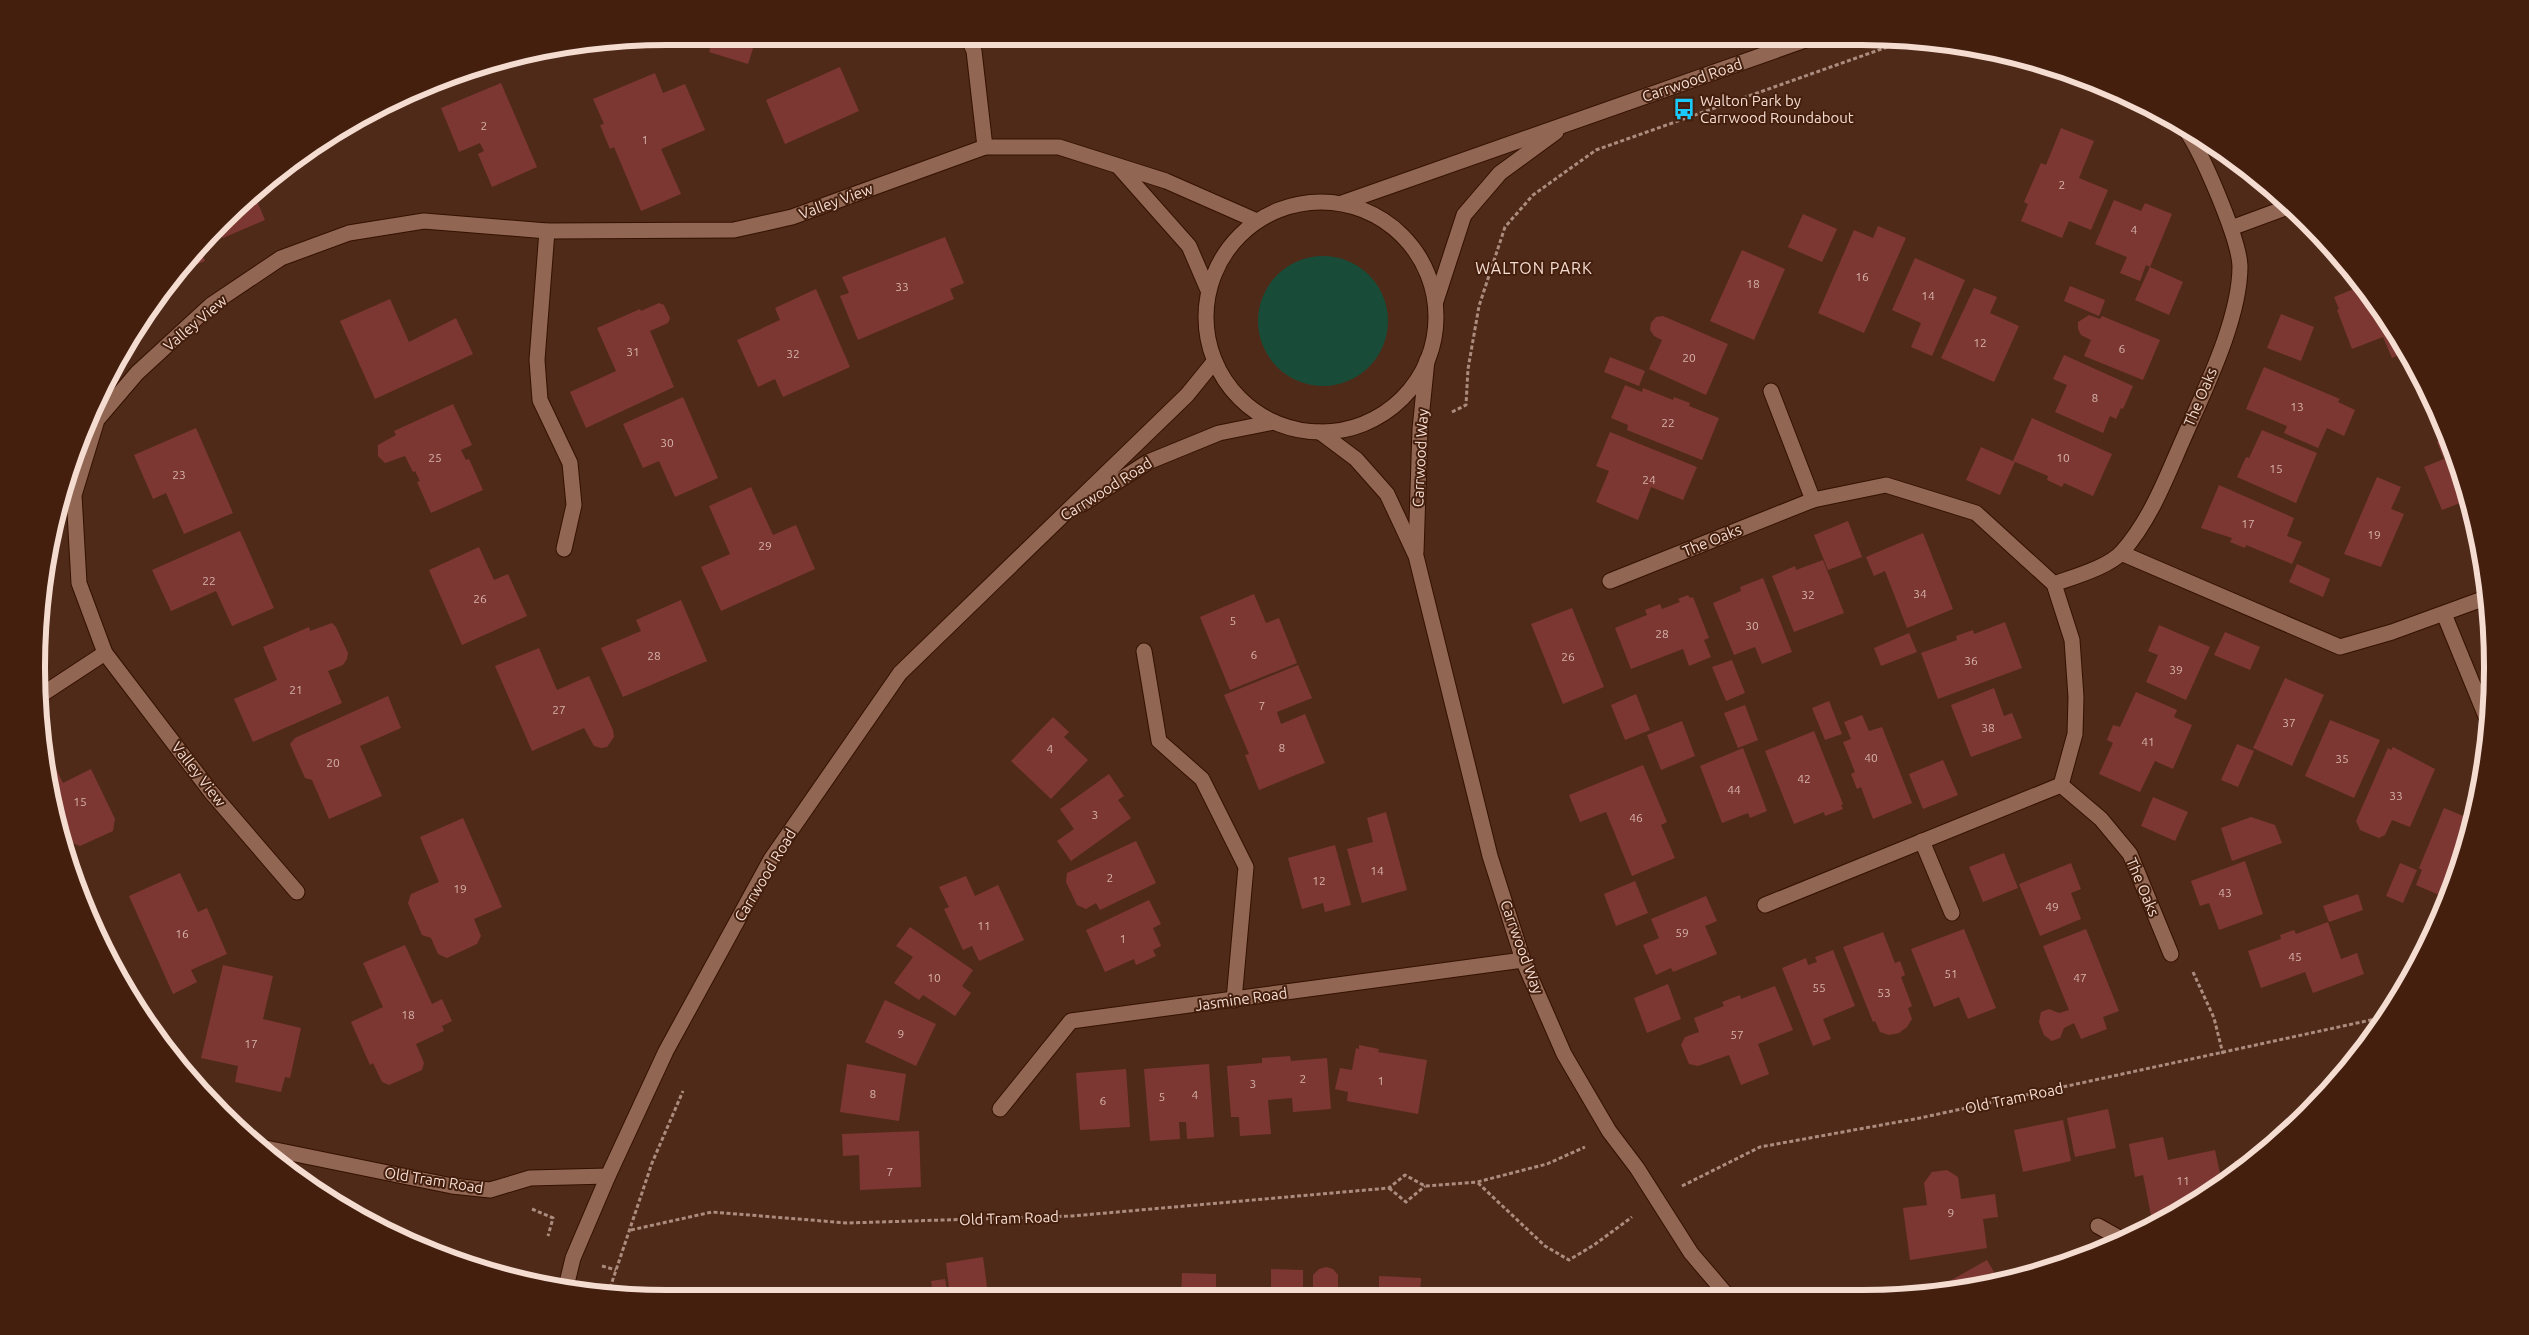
<svg xmlns="http://www.w3.org/2000/svg" width="2529" height="1335" viewBox="0 0 2529 1335" font-family="Ubuntu,sans-serif">
<rect width="100%" height="100%" fill="#502a18"/>
<circle fill="#184c38" cx="1323" cy="321" r="65"/>
<g fill="#7c3733">
<path d="M714,36H757L748,64L709,52Z"/>
<path d="M840,67L859,111L785,144L766,100Z"/>
<path d="M655,73L663,93L685,84L705,130L661,149L681,194L641,211L614,147L610,149L600,125L604,124L593,99Z"/>
<path d="M501,83L537,167L492,187L478,154L484,151L480,143L459,152L441,108Z"/>
<path d="M2061,128L2094,141L2079,178L2108,190L2091,230L2069,221L2062,238L2021,221L2028,204L2024,202L2041,163L2046,165Z"/>
<path d="M254,194L265,220L223,238L218,228Z"/>
<path d="M2114,200L2141,211L2145,203L2172,214L2150,267L2146,265L2140,281L2120,273L2127,257L2095,244Z"/>
<path d="M1803,214L1837,229L1822,262L1788,247Z"/>
<path d="M1878,226L1906,238L1864,333L1818,313L1854,230L1873,238Z"/>
<path d="M945,237L964,283L950,289L954,299L858,340L840,296L849,293L842,277Z"/>
<path d="M198,246L205,261L176,273L193,251Z"/>
<path d="M1742,250L1785,269L1754,340L1710,321Z"/>
<path d="M1915,258L1965,280L1932,356L1911,347L1921,323L1892,310Z"/>
<path d="M2150,267L2183,282L2169,315L2135,300Z"/>
<path d="M2070,286L2105,300L2099,316L2064,301Z"/>
<path d="M2361,286L2366,297H2369L2408,351L2392,358L2383,337L2352,349L2337,310L2339,309L2334,297Z"/>
<path d="M1974,288L1997,297L1990,313L2019,326L1994,382L1941,358Z"/>
<path d="M816,289L850,367L783,397L775,379L758,387L737,340L780,320L775,308Z"/>
<path d="M390,299L409,342L456,318L473,354L375,399L340,321Z"/>
<path d="M659,303L664,305L670,318L668,323L650,331L674,387L586,428L570,392L616,371L597,328L640,309L641,311Z"/>
<path d="M2281,314L2314,327L2301,361L2267,348Z"/>
<path d="M2089,315L2100,319L2102,316L2160,340L2143,380L2084,356L2091,340L2081,335L2078,329V322Z"/>
<path d="M1663,316L1728,344L1706,395L1649,369L1662,340L1654,336L1650,330L1651,323L1656,317Z"/>
<path d="M2064,355L2133,386L2123,409L2121,408L2116,419L2110,416L2103,433L2055,412L2067,385L2053,379Z"/>
<path d="M1610,357L1645,371L1639,386L1604,372Z"/>
<path d="M2264,367L2340,399L2338,402L2355,410L2344,436L2327,428L2318,448L2284,433L2287,426L2246,409Z"/>
<path d="M1625,385L1642,392L1643,388L1673,400L1674,397L1690,403L1689,406L1719,418L1702,460L1627,430L1628,425L1611,418Z"/>
<path d="M683,397L718,478L675,497L659,461L643,468L623,424Z"/>
<path d="M453,404L472,445L461,450L466,460L469,459L483,490L431,513L417,482L420,481L415,471L413,472L405,456L385,463L378,456V445L396,435L394,431Z"/>
<path d="M2032,418L2112,454L2093,496L2064,483L2062,487L2047,480L2048,476L2013,461Z"/>
<path d="M196,428L233,513L184,534L166,493L153,499L134,455Z"/>
<path d="M2262,430L2317,453L2296,503L2237,477L2246,457L2249,458Z"/>
<path d="M1610,432L1697,467L1683,500L1651,487L1638,520L1596,502L1609,471L1596,466Z"/>
<path d="M2447,438L2459,465L2472,526L2463,502L2442,510L2424,467L2444,459L2437,442Z"/>
<path d="M1981,447L2015,462L2000,495L1966,480Z"/>
<path d="M2377,477L2401,487L2391,509L2404,514L2381,567L2344,554Z"/>
<path d="M2219,485L2294,518L2287,536L2302,542L2292,564L2246,545L2245,548L2230,542L2232,538L2201,528Z"/>
<path d="M751,487L773,535L796,525L815,569L721,611L701,567L730,554L709,506Z"/>
<path d="M1848,521L1862,557L1828,570L1814,535Z"/>
<path d="M240,531L274,608L232,626L216,591L171,611L152,570Z"/>
<path d="M1923,533L1953,609L1907,628L1885,571L1874,576L1866,557Z"/>
<path d="M479,547L494,580L508,574L527,616L462,645L429,570Z"/>
<path d="M1823,560L1844,613L1794,632L1772,576L1795,566L1796,570Z"/>
<path d="M2297,564L2330,579L2323,597L2289,582Z"/>
<path d="M1763,578L1792,652L1762,664L1755,647L1734,655L1713,603L1741,591L1740,587Z"/>
<path d="M1254,594L1266,623L1279,618L1297,663L1230,690L1200,617Z"/>
<path d="M1688,595L1690,598L1693,597L1709,638L1704,640L1711,657L1689,666L1683,649L1631,669L1615,628L1647,615L1645,610L1660,604L1662,609L1680,602L1678,599Z"/>
<path d="M681,600L707,661L623,697L601,648L641,631L636,620Z"/>
<path d="M1572,608L1604,687L1563,704L1531,624Z"/>
<path d="M2005,622L2022,668L1938,699L1921,653L1957,640L1956,636L1973,630L1974,634Z"/>
<path d="M332,623L336,627L348,653L347,659L343,665L328,671L342,703L253,742L234,699L277,680L263,647L309,627L310,631Z"/>
<path d="M2159,625L2210,647L2186,700L2146,682L2158,655L2148,651Z"/>
<path d="M2225,632L2260,647L2250,670L2214,655Z"/>
<path d="M1909,633L1917,652L1881,666L1874,648Z"/>
<path d="M539,648L557,690L589,676L613,730L614,737L607,747L601,748L594,746L584,728L532,751L495,666Z"/>
<path d="M1732,660L1745,693L1726,701L1712,667Z"/>
<path d="M1298,665L1312,698L1277,712L1281,724L1305,714L1325,763L1259,790L1245,755L1249,754L1224,695Z"/>
<path d="M2285,678L2324,695L2292,766L2253,748Z"/>
<path d="M1994,688L2004,716L2012,713L2022,738L1971,757L1951,705Z"/>
<path d="M2136,692L2177,710L2174,717L2192,725L2173,769L2155,761L2140,792L2099,774L2113,743L2107,740L2113,725L2120,727Z"/>
<path d="M1636,694L1650,730L1625,740L1611,705Z"/>
<path d="M388,696L401,728L360,746L382,796L329,819L312,780L305,778L290,744L295,738Z"/>
<path d="M1829,701L1842,734L1825,740L1812,708Z"/>
<path d="M1745,705L1758,740L1738,748L1724,713Z"/>
<path d="M1862,715L1869,731L1882,727L1912,803L1873,819L1861,787L1857,789L1851,774L1855,772L1843,742L1851,739L1844,722Z"/>
<path d="M1053,717L1069,732L1064,737L1088,760L1051,799L1011,761Z"/>
<path d="M2330,720L2380,740L2354,798L2305,776Z"/>
<path d="M1682,721L1695,756L1661,770L1647,735Z"/>
<path d="M1814,731L1843,804L1841,805L1843,809L1825,816L1824,812L1794,824L1765,751Z"/>
<path d="M43,743L63,783L91,769L115,819L113,831L80,846L70,842L67,835L60,838Z"/>
<path d="M2237,744L2254,751L2238,787L2221,780Z"/>
<path d="M2393,747L2435,769L2410,827L2392,820L2385,835L2379,838L2360,830L2356,821L2388,748L2391,750Z"/>
<path d="M1743,748L1767,811L1750,818L1748,813L1722,823L1700,766Z"/>
<path d="M1943,760L1958,795L1923,809L1909,774Z"/>
<path d="M1643,765L1667,822L1661,825L1675,858L1632,876L1606,812L1580,822L1569,795Z"/>
<path d="M1109,774L1124,796L1118,800L1131,818L1071,861L1057,841L1074,829L1060,809Z"/>
<path d="M2153,797L2188,812L2175,841L2141,826Z"/>
<path d="M2444,808L2473,820L2471,831L2446,898L2416,885L2422,870L2419,868Z"/>
<path d="M1386,812L1407,890L1362,903L1347,849L1373,842L1367,818Z"/>
<path d="M2251,817L2275,825L2282,843L2232,861L2221,828Z"/>
<path d="M463,818L502,907L474,919L481,936L477,944L447,958L438,954L431,938L422,935L408,903L411,894L439,882L420,837Z"/>
<path d="M1136,841L1156,883L1100,910L1096,903L1086,909L1077,905L1066,882L1067,873Z"/>
<path d="M1335,845L1351,905L1325,912L1323,903L1302,909L1288,858Z"/>
<path d="M2004,853L2018,888L1983,902L1969,867Z"/>
<path d="M2245,861L2263,914L2219,930L2209,903L2200,906L2191,881Z"/>
<path d="M2071,863L2081,889L2071,893L2081,919L2040,936L2019,884Z"/>
<path d="M2400,863L2417,870L2403,903L2386,896Z"/>
<path d="M180,873L198,912L207,908L227,954L191,970L197,982L173,994L129,896Z"/>
<path d="M966,876L975,896L998,885L1024,940L979,961L972,946L963,950L944,909L949,907L939,887Z"/>
<path d="M1635,881L1648,913L1616,926L1604,894Z"/>
<path d="M2358,894L2363,910L2329,922L2323,906Z"/>
<path d="M1706,896L1717,921L1705,926L1717,954L1673,972L1671,968L1656,975L1643,945L1659,938L1651,919Z"/>
<path d="M1149,900L1161,924L1153,928L1161,946L1153,950L1156,956L1136,965L1134,959L1105,972L1086,930Z"/>
<path d="M2328,922L2341,959L2357,953L2364,974L2313,993L2305,972L2261,988L2248,951L2281,939L2280,935L2294,930L2296,934Z"/>
<path d="M910,927L973,970L962,986L971,993L955,1016L923,995L919,1000L894,983L913,957L896,946Z"/>
<path d="M1964,929L1996,1008L1968,1019L1959,997L1934,1007L1911,949Z"/>
<path d="M2086,929L2119,1011L2103,1017L2107,1029L2081,1039L2074,1023L2064,1028L2060,1038L2052,1041L2044,1035L2039,1022L2041,1012L2049,1009L2059,1013L2069,1010L2043,946Z"/>
<path d="M1883,932L1895,963L1900,961L1905,975L1901,977L1912,1006L1908,1008L1912,1019L1907,1027L1899,1033L1889,1035L1880,1032L1875,1021L1873,1022L1843,947Z"/>
<path d="M405,945L432,1004L442,999L452,1021L442,1026L444,1031L416,1044L424,1063L422,1070L389,1085L382,1082L373,1063L370,1065L351,1022L383,1007L363,963Z"/>
<path d="M1833,950L1855,1006L1823,1019L1831,1039L1813,1046L1782,968L1806,958L1808,965L1817,962L1815,957Z"/>
<path d="M223,965L273,976L263,1019L301,1028L290,1078L285,1077L281,1092L235,1082L238,1066L201,1058Z"/>
<path d="M1668,984L1681,1019L1647,1033L1634,998Z"/>
<path d="M1775,986L1793,1030L1758,1044L1769,1074L1741,1085L1729,1055L1698,1066L1689,1064L1681,1045L1685,1037L1699,1032L1694,1018L1724,1006L1722,1002L1740,995L1741,999Z"/>
<path d="M885,1000L936,1024L916,1066L865,1042Z"/>
<path d="M1359,1045L1379,1049L1378,1052L1427,1060L1418,1114L1347,1101L1348,1092L1335,1089L1340,1068L1352,1070L1356,1048L1359,1049Z"/>
<path d="M1290,1056L1291,1061L1327,1058L1331,1109L1293,1112L1292,1098L1268,1100L1271,1134L1240,1136L1239,1117H1231L1227,1066L1262,1063V1058Z"/>
<path d="M847,1064L906,1074L899,1121L840,1112Z"/>
<path d="M1209,1064L1214,1137L1187,1139L1186,1122H1179L1180,1139L1150,1141L1144,1069Z"/>
<path d="M1126,1069L1130,1127L1080,1130L1076,1073Z"/>
<path d="M2108,1109L2116,1148L2075,1157L2067,1118Z"/>
<path d="M2063,1120L2071,1161L2023,1172L2014,1130Z"/>
<path d="M919,1131L921,1187L860,1190L859,1155L843,1156L842,1134Z"/>
<path d="M2163,1137L2168,1160L2215,1150L2222,1183L2212,1192L2166,1217L2152,1220L2143,1175L2135,1177L2129,1144Z"/>
<path d="M2253,1156L2243,1166L2237,1171L2234,1161Z"/>
<path d="M1947,1170L1958,1177L1961,1199L1995,1194L1998,1217L1983,1219L1987,1248L1910,1260L1903,1208L1927,1205L1924,1183L1932,1172Z"/>
<path d="M983,1257L988,1294L950,1296L946,1263Z"/>
<path d="M1987,1260L1998,1279L1945,1293L1941,1286Z"/>
<path d="M1326,1267L1333,1269L1338,1275V1295H1310V1293H1313V1275L1319,1269Z"/>
<path d="M1271,1269L1303,1270V1295H1248L1249,1288H1271Z"/>
<path d="M1182,1273L1216,1274V1296H1181Z"/>
<path d="M1379,1276L1421,1278L1420,1295H1379Z"/>
<path d="M945,1279L948,1296H933L931,1281Z"/>
</g>
<g fill="none" stroke-linecap="round" stroke-linejoin="round">
<g stroke="#341101" stroke-width="17">
<g id="street">
<path d="M968,37L974,51L985,147"/>
<path d="M1119,167L1189,246L1208,290"/>
<path d="M2231,228L2288,207"/>
<path d="M547,231L537,360L540,400L570,463L574,505L564,549"/>
<path d="M1771,391L1813,500"/>
<path d="M1320,432L1356,459L1387,494L1416,556L1490,856L1523,960L1564,1054L1609,1131L1637,1168L1691,1253L1726,1294"/>
<path d="M1416,552L1420,429L1427,360"/>
<path d="M2121,553L2340,647L2392,632L2488,597"/>
<path d="M1610,581L1813,500L1886,485L1976,513L2054,584"/>
<path d="M2444,614L2489,724"/>
<path d="M1144,651L1159,741L1202,779L1246,867L1234,1000"/>
<path d="M38,697L105,653"/>
<path d="M2061,785L2101,819L2130,854L2171,954"/>
<path d="M1922,841L1952,913"/>
<path d="M297,892L211,792L105,653L79,583L74,495L97,420L137,373L211,305L281,258L349,233L424,221L547,231L734,230L792,217L985,147H1059L1166,181L1257,221"/>
<path d="M1765,905L2061,785L2075,734L2076,697L2072,640L2054,584C2073,577 2109,567 2122,552C2152,518 2167,475 2185,435C2206,387 2240,318 2240,266C2239,239 2202,152 2185,129"/>
<path d="M1000,1109L1071,1021L1523,960"/>
<path d="M261,1147L452,1186L490,1190L530,1178L608,1176"/>
<path d="M2098,1226L2123,1240"/>
</g>
</g>
<g stroke="#341101" stroke-width="17">
<g id="secondary">
<circle cx="1321" cy="317" r="115"/>
<path d="M1342,203L1814,37"/>
<path d="M1436,301L1464,215L1500,173L1556,132"/>
<path d="M1082,504L1148,462L1219,433L1274,422"/>
<path d="M566,1287L573,1258L608,1176L666,1051L771,859L900,673L1187,395L1213,363"/>
</g>
</g>
<g stroke="#ab8c7e" stroke-width="3" stroke-dasharray="4 2.5" stroke-linecap="butt">
<path d="M1452,412L1466,405L1468,369L1479,306L1505,227L1533,195L1596,150L1910,39"/>
<path d="M2193,972L2214,1018L2223,1054"/>
<path d="M1478,1183L1545,1246L1569,1260L1594,1245L1632,1217"/>
<path d="M1682,1186L1760,1147L1920,1118L2380,1018"/>
<path d="M1389,1188L1406,1202L1425,1186"/>
<path d="M532,1209L553,1218L548,1236"/>
<path d="M631,1230L712,1212L847,1223L1072,1216L1389,1188L1405,1175L1425,1186L1477,1182L1547,1164L1585,1147"/>
<path d="M602,1266L616,1270"/>
<path d="M608,1294L652,1163L683,1091"/>
</g>
<use href="#street" stroke="#916653" stroke-width="15"/>
<use href="#secondary" stroke="#916653" stroke-width="15"/>
</g>
<defs>
<g id="bus-bare" transform="scale(1.725)"><path d="M-5-6H5V4H4V6H2V4H-2V6H-4V4H-5ZM-3.5-4V0h7V-4ZM-3.5 1.2v1.5H-2V1.2ZM2 1.2v1.5H3.5V1.2Z" fill="#1acafc" stroke="#441f0e" stroke-width="2.5" paint-order="stroke"/></g>
</defs>
<g fill-rule="evenodd">
<use href="#bus-bare" x="1684" y="109"/>
</g>
<g text-anchor="middle" dominant-baseline="central" stroke-width="4" stroke-linejoin="round" paint-order="stroke">
<g font-size="12" fill="#d7b3aa">
<text x="484" y="125">2</text>
<text x="645" y="139">1</text>
<text x="2062" y="184">2</text>
<text x="2134" y="229">4</text>
<text x="1862" y="276">16</text>
<text x="1753" y="283">18</text>
<text x="902" y="286">33</text>
<text x="1928" y="295">14</text>
<text x="1980" y="342">12</text>
<text x="2122" y="348">6</text>
<text x="633" y="351">31</text>
<text x="793" y="353">32</text>
<text x="1689" y="357">20</text>
<text x="2095" y="397">8</text>
<text x="2297" y="406">13</text>
<text x="1668" y="422">22</text>
<text x="667" y="442">30</text>
<text x="435" y="457">25</text>
<text x="2063" y="457">10</text>
<text x="2276" y="468">15</text>
<text x="179" y="474">23</text>
<text x="1649" y="479">24</text>
<text x="2248" y="523">17</text>
<text x="2374" y="534">19</text>
<text x="765" y="545">29</text>
<text x="209" y="580">22</text>
<text x="1920" y="593">34</text>
<text x="1808" y="594">32</text>
<text x="480" y="598">26</text>
<text x="1233" y="620">5</text>
<text x="1752" y="625">30</text>
<text x="1662" y="633">28</text>
<text x="1254" y="654">6</text>
<text x="654" y="655">28</text>
<text x="1568" y="656">26</text>
<text x="1971" y="660">36</text>
<text x="2176" y="669">39</text>
<text x="296" y="689">21</text>
<text x="1262" y="705">7</text>
<text x="559" y="709">27</text>
<text x="2289" y="722">37</text>
<text x="1988" y="727">38</text>
<text x="2148" y="741">41</text>
<text x="1282" y="747">8</text>
<text x="1050" y="748">4</text>
<text x="1871" y="757">40</text>
<text x="2342" y="758">35</text>
<text x="333" y="762">20</text>
<text x="1804" y="778">42</text>
<text x="1734" y="789">44</text>
<text x="2396" y="795">33</text>
<text x="80" y="801">15</text>
<text x="1095" y="814">3</text>
<text x="1636" y="817">46</text>
<text x="1377" y="870">14</text>
<text x="1110" y="877">2</text>
<text x="1319" y="880">12</text>
<text x="460" y="888">19</text>
<text x="2225" y="892">43</text>
<text x="2052" y="906">49</text>
<text x="984" y="925">11</text>
<text x="1682" y="932">59</text>
<text x="182" y="933">16</text>
<text x="1123" y="938">1</text>
<text x="2295" y="956">45</text>
<text x="1951" y="973">51</text>
<text x="934" y="977">10</text>
<text x="2080" y="977">47</text>
<text x="1819" y="987">55</text>
<text x="1884" y="992">53</text>
<text x="408" y="1014">18</text>
<text x="901" y="1033">9</text>
<text x="1737" y="1034">57</text>
<text x="251" y="1043">17</text>
<text x="1303" y="1078">2</text>
<text x="1381" y="1080">1</text>
<text x="1253" y="1083">3</text>
<text x="873" y="1093">8</text>
<text x="1195" y="1094">4</text>
<text x="1162" y="1096">5</text>
<text x="1103" y="1100">6</text>
<text x="890" y="1171">7</text>
<text x="2183" y="1180">11</text>
<text x="1951" y="1212">9</text>
</g>
<g font-size="15" fill="#f5dcd1" stroke="#441f0e">
<text transform="translate(1692 80) rotate(-19)">Carrwood Road</text>
<text transform="translate(836 201) rotate(-20)">Valley View</text>
<text transform="translate(195 323) rotate(-40)">Valley View</text>
<text transform="translate(2200 397) rotate(-67)">The Oaks</text>
<text transform="translate(1420 458) rotate(-87)">Carrwood Way</text>
<text transform="translate(1106 489) rotate(-32)">Carrwood Road</text>
<text transform="translate(1712 540) rotate(-22)">The Oaks</text>
<text transform="translate(199 774) rotate(52)">Valley View</text>
<text transform="translate(765 875) rotate(-59)">Carrwood Road</text>
<text transform="translate(2143 887) rotate(67)">The Oaks</text>
<text transform="translate(1522 947) rotate(70)">Carrwood Way</text>
<text transform="translate(1241 999) rotate(-8)">Jasmine Road</text>
<text transform="translate(2014 1098) rotate(-12)">Old Tram Road</text>
<text transform="translate(434 1180) rotate(9)">Old Tram Road</text>
<text transform="translate(1009 1218) rotate(-2)">Old Tram Road</text>
</g>
<g font-size="15" fill="#f5dcd1" stroke="#441f0e" text-anchor="start">
<text x="1700" y="100">Walton Park by<tspan x="1700" dy="17">Carrwood Roundabout</tspan></text>
</g>
<g font-size="16" letter-spacing="1" fill="#f5dcd1" stroke="#441f0e">
<text x="1534" y="268">WALTON PARK</text>
</g>
</g>
<path d="M0 0H2529V1335H0ZM667 45H1862A622 622 0 0 1 2484 667V668A622 622 0 0 1 1862 1290H667A622 622 0 0 1 45 668V667A622 622 0 0 1 667 45Z" fill="#441f0e" fill-rule="evenodd"/>
<path fill="none" stroke="#f5dcd1" stroke-width="6" d="M667 45H1862A622 622 0 0 1 2484 667V668A622 622 0 0 1 1862 1290H667A622 622 0 0 1 45 668V667A622 622 0 0 1 667 45Z"/>
</svg>
